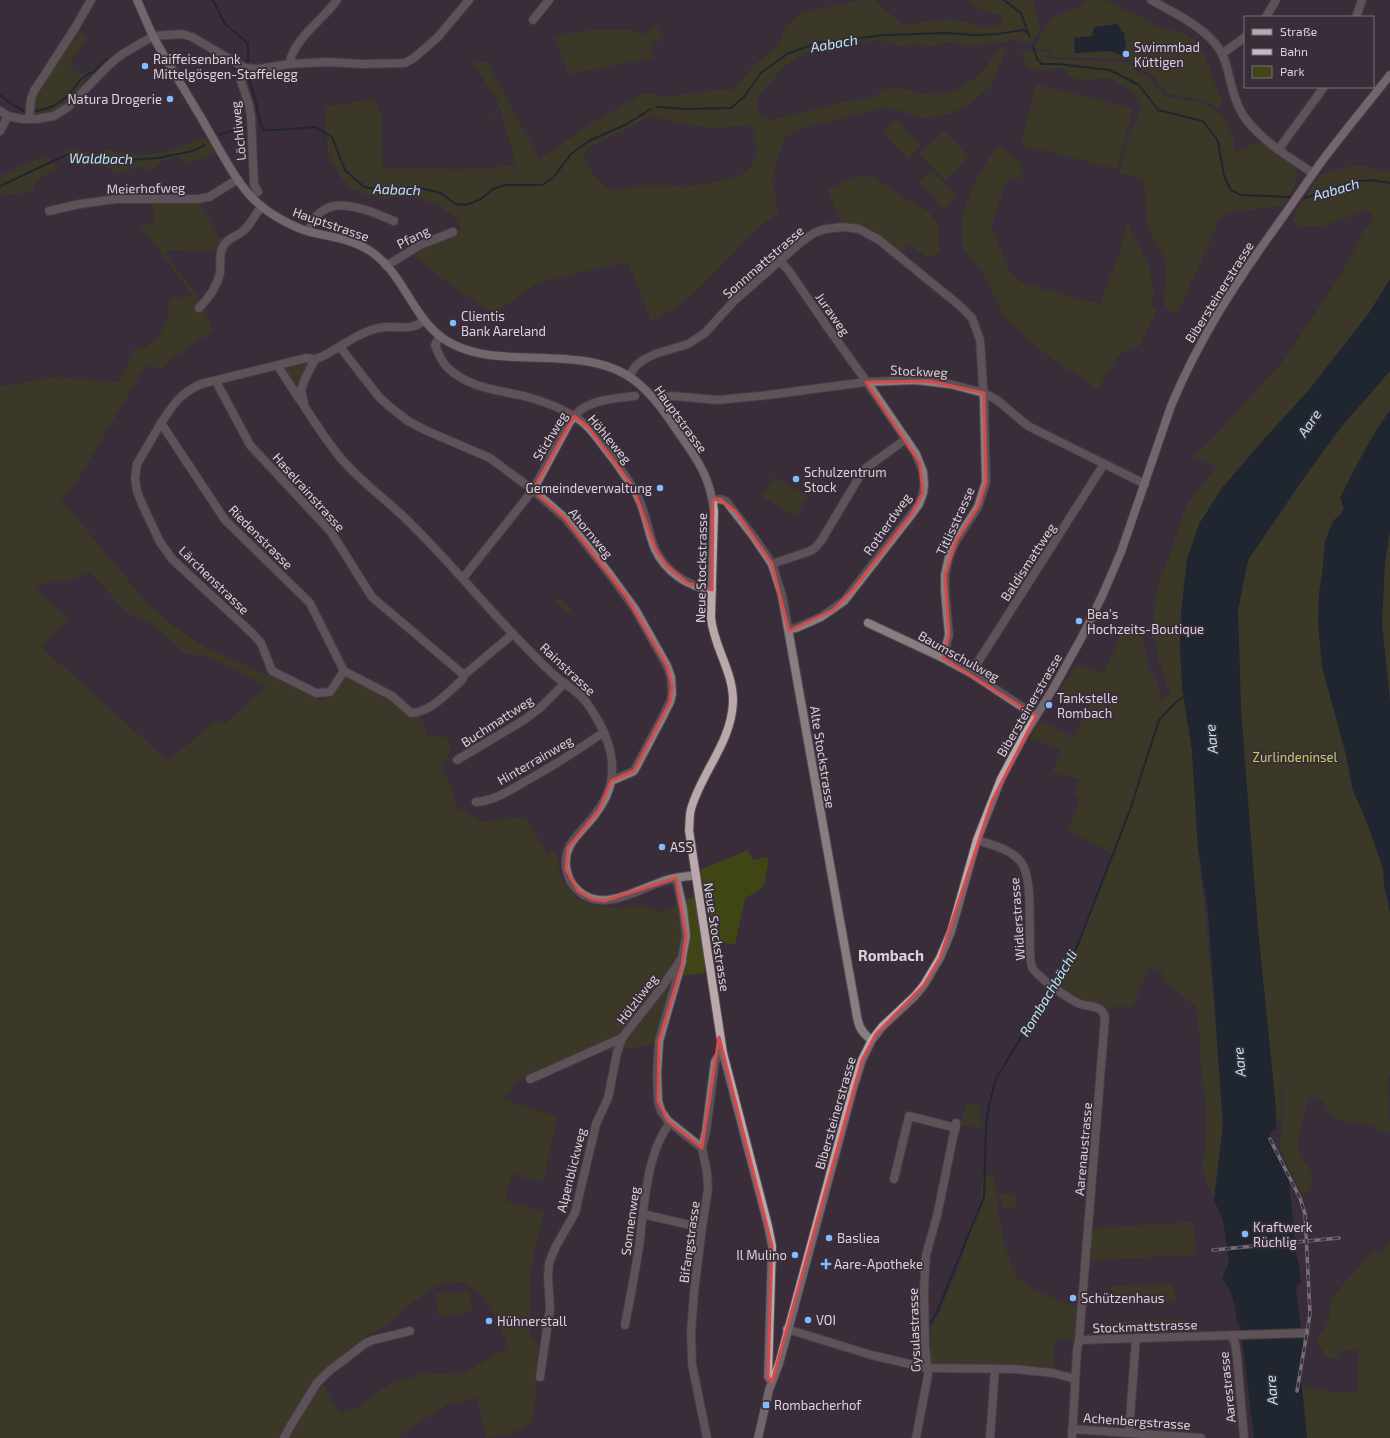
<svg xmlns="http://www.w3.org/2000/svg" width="1390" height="1438" viewBox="0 0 1390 1438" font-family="'Exo 2',sans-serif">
<rect width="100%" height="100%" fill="#392d39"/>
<g fill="#404516" fill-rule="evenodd">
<path d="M861,0H874L903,25L947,19L967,22L989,28L1004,23L1001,14C986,14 979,9 968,0H1028L1034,2C1037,22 1050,32 1025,43L1015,40L997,44L967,45L947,42L931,47L920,44L898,46L886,41L874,40L843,47L830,46L815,49L799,56L784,67L761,93L758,99L757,108L760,115L770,120C796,115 821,107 847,101C854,99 863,100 871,98C877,96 881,91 887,89C905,84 927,100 947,93C962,88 979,77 988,64C994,56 996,50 1004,46L1006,51L1003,57L992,85L971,103L952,113L925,119L893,108L888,110L885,107L881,108L810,126L785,137L772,176L778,213C731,244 705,298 651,321L628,263L607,266L538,283L514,299L495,315L444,280L417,258L414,254L461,229L456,218L436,203L405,196L380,199L347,187L328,155L325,107L375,99L382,118L383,168L459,169L516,166L500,107L483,129L499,104L473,62H488L539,159L598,119L643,94H654L666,97L713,90L735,89L754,65L778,46L786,26L800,13ZM650,116C671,119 691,126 712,128C724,129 736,124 749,126L754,133L757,150L752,165L743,174L727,180L688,187L666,185H644L609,191L591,171L583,156L589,148Z"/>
<path d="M1088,0L1107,1L1137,15L1160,27L1176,32H1183L1198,43L1210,68L1216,87L1223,102L1219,109L1206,102L1190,97L1168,94L1160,86L1153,75L1141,70L1129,59L1052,57L1048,50L1034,48L1045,26L1052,18L1084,4L1083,1Z"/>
<path d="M655,23L663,41H651L652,58L569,74L554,39C577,28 603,30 628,30L634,31L644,36L649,32Z"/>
<path d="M79,30L87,38L69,65L78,74C91,73 98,65 107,56L111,59L93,77L89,74L83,80L87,84C70,100 58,115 33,116L34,101L41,86Z"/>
<path d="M1034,50L1047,52L1050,59L1128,62L1139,73L1150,77L1164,96L1196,102L1208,106L1226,118L1233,137L1236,152L1252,144L1261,143L1278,150L1288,157L1297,171L1294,188L1283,205L1229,213L1216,220L1217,226L1177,314L1170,311L1164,304V293L1167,272L1164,258L1150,232L1146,219L1144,181L1133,176L1119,174L1133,125L1137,124L1141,106L1134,93L1112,79L1103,77L1086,81L1068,76L1065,68H1056L1036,71L1026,67L1021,53Z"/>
<path d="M1036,84L1133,109L1117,169L1021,145Z"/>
<path d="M896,119L921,146L908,159L882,132Z"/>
<path d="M944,130L969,157L945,180L919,154Z"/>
<path d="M206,138L212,145L214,151L207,157L184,163L179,156L162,161L153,170L137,167L118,174L104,166L93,163L64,157L62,154L65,151L73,149L96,154L105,150L148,155L173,149L200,139Z"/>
<path d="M998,145L1018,160L1022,168L1019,178L1007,180L991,227L997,239L1001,251L1012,275L1025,284L1100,304L1118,257L1129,219L1132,233L1148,263L1154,289L1151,308L1157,310L1139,346L1121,353L1106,373L1099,390L1078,375L1056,362L1032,343L1003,316L987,280L976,263L963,249L962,228L963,214L972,187L989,158Z"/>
<path d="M47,157L57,163L58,169L37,180L32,192L0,195V177L30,162Z"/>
<path d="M1357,165L1390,171V279L1369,313L1308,391L1264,439L1187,559L1181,614L1180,645L1182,687L1192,751L1198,848L1214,1006L1223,1125L1214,1199L1202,1170L1206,1145L1207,1116L1201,1067L1199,1030L1195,1006L1165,982L1161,971L1150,967L1132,1007H1096L1084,1005L1054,983L1077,947L1113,854L1067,830L1081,799L1074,796L1080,779L1052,772L1062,750L1030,738L1040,721L1073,737L1090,705L1059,691L1077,665L1104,673L1123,628L1143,638L1149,669L1158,684L1161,697L1160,713L1163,699L1170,694V689H1168L1158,658L1153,628L1157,586L1172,549L1182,517L1189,502L1217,467L1193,456L1214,437L1284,360L1339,278L1364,231L1374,218L1366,209C1344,218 1315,236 1291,221L1319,175L1335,170Z"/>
<path d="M931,170L957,196L944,209L918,182Z"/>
<path d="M860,175L875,178L901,196L929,212L939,225V235L937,242L941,249L934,256H926L909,245L902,252L879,240L843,227L828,190Z"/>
<path d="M198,199L218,237L230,239L221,252L170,250L165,253C170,262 176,268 182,276C196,292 207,309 212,330L208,335L193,343L186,351L170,359L162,369L146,365L74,486L60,498L149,605L173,626L208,649L291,685L321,701L347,679L359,680L378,689L390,700L403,708L420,714L428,736L446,737L452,747L442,769L452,788L456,807L483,822L526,817L548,856L554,849L558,861L559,868L564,882L577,899L594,905L620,908L641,904L661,912L703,892L699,870L748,850L753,860L769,857L764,886L745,899L735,945L719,942L703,973L680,976L654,1045L582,1055L522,1078L503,1099L558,1117L543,1182L512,1174L505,1201L544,1212L531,1270L529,1336L540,1345L537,1360L536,1390L532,1422C519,1431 503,1438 487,1438L477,1398L449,1403L403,1433L398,1438H0V387L55,377L119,382L135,348H145L159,336L168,317L169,298L193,296L140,225H155L151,200ZM90,572L128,614L152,623L184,653L212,658L266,686L225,724L217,720L168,761L41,647L69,619L35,588L50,581H69ZM462,1282L485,1296L500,1325L508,1348L460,1375L425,1373L390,1384L354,1409L341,1414L330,1398L319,1375L351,1347L380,1328L390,1324L401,1311L437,1285Z"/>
<path d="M306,361L308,362L309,365L298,390L285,371C289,364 299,363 306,361Z"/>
<path d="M1390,371V410L1378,427L1357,464L1340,498L1344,508L1340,515L1333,521L1325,541L1323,566L1319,593L1318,623L1323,667L1346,755L1353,791L1366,820L1383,868L1384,885L1390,912V1075C1386,1083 1390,1099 1388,1108L1390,1113L1388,1119L1390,1120V1134L1378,1130L1371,1125L1333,1119L1321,1099L1310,1095L1298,1137V1150L1312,1175L1311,1189L1302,1195L1280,1149L1282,1120L1283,1084L1288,1071C1280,1078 1281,1108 1281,1118L1276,1120L1271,1057L1258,929L1241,710L1238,610L1248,560L1308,472L1342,426Z"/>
<path d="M774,477L808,496L796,516L762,497Z"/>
<path d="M1390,532V701L1382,624L1385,562Z"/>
<path d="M559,597L572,610L568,614L555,601Z"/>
<path d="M966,1104H979L981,1128L960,1126Z"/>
<path d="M994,1175C998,1206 1000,1237 1012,1265C1013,1270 1015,1275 1018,1279C1031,1290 1065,1303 1082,1310L1079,1340H1055L1053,1373L927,1368L925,1345L955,1277L980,1202L982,1183V1176Z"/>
<path d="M999,1194L1016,1195L1015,1208H1003Z"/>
<path d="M1193,1222L1197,1255L1090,1260L1092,1228Z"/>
<path d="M1390,1241V1438H1307L1302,1387L1324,1389L1328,1392L1358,1391V1350L1339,1351V1358H1327L1316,1340C1319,1334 1324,1330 1327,1324C1331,1315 1330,1305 1333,1296L1373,1251L1381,1253Z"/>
<path d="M1172,1283L1178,1301H1130L1113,1305L1112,1286L1145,1287Z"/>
<path d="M454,1291L455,1294L469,1291L472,1311L439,1317L435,1294Z"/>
<path d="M1183,1319V1331L1109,1333L1110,1322Z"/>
</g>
<g fill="#001d24">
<path d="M1118,24L1122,32H1124L1126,47L1120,55L1110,51L1075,53L1074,38L1092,36L1094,27Z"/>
<path d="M1390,279V371L1342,426L1308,472L1248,560L1238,610L1241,710L1258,929L1276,1108V1129L1269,1134L1277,1148L1274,1150L1289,1180L1296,1252L1299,1265L1301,1283L1298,1284L1296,1288L1302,1338L1304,1345L1299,1374L1302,1387L1307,1438H1254L1243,1347L1242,1339L1237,1330L1241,1329L1239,1323H1237C1236,1307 1232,1290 1222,1278L1229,1263L1223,1220L1214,1200L1223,1125L1208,913L1198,848L1192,751L1182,687L1180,645L1181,614L1187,559L1199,524L1222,488L1264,439L1308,391L1369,313Z"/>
<path d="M1390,410V532L1385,562L1382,624L1390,701V912L1384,885L1383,868L1366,820L1353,791L1346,755L1322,667L1318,623L1319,593L1323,566L1325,541L1333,521L1340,515L1344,508L1340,498C1355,468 1370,438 1390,410Z"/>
</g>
<path fill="#392d39" d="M1295,1223V1228L1265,1231V1226Z"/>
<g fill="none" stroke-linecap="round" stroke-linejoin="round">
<g stroke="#001d24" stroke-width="2">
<path d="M213,0L225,24L248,43V61"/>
<path d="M1004,0L1021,13L1028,33"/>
<path d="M1033,47L1037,59L1042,64H1057L1110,70L1139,85L1158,110L1203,121L1218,141L1224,176L1231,190L1241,195L1291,197"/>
<path d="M215,56L239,71"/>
<path d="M249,80L256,101"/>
<path d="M0,95L13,105L26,112"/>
<path d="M256,103L261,126L265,130H279L315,127L332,137L345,170L364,187L382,190L416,187L441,193L455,204L466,205L481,199L493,189L505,185H542L553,178L571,154L589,141L625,125L651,109"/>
<path d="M657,107L687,109L731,108L744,97L761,73L787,54L817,43L886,35L945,33L976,35L998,34L1023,30L1029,34L1030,37"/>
<path d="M36,111C47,109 57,106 65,98C75,90 76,81 89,73H92L107,59"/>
<path d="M219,135L230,131L246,128"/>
<path d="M0,186L68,154L116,161L158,158L193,151L205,145"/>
<path d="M1305,198L1350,182L1370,180L1390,183"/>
<path d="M1053,984L1077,947L1130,810L1159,720L1177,701L1186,696"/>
<path d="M930,1324L937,1312L984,1197L986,1125L989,1105L996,1079L1051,987"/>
<path d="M921,1358L919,1349L922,1340"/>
<path d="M921,1393L923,1375"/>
<path d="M912,1438L915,1420"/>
</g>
<g stroke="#564b56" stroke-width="10">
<g id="street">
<path d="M1151,0C1176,14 1215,31 1225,61C1231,80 1233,101 1245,118C1263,142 1289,157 1313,173"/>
<path d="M1266,17L1276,0"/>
<path d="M1356,17L1362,0"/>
<path d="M533,20L549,0"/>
<path d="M1222,54L1245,37"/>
<path d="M289,64C295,37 322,21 337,0"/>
<path d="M245,68L241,81L249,105L251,116L254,184L258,192"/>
<path d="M0,111L8,116L22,119H37L54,116L68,107L109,65L121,55L153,36L182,34L192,37L245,68L258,69L289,64L328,62L361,64L405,63L414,58L437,38L469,0"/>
<path d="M29,119L31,99L34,91L75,28L91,0"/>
<path d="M0,131L8,116"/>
<path d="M1278,150L1324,87"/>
<path d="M49,211L80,204L116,199H198L209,197L238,179"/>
<path d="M309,231C322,189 365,209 394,221"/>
<path d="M780,261L789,271L828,328L864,378L916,454L923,472L924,484L923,493L919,504L911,515L844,601L821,617L796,628L789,629"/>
<path d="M386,266L420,245L453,232"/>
<path d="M199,308C208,299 217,286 220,273C221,265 219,256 222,249C225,239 236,237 243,231C251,225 255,214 262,206"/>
<path d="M424,321C410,331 401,326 385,327C360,330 342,347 321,357L315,359L306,358L201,384C179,394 174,404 161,423L225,520L310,603L344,671L392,696L411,713C431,712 447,693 462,680L464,675L513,634"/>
<path d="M440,336L435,345C438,353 442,363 448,368C469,388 497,390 524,396C546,402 573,411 589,428C598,438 606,450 615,461C623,473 632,484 638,497C646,513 648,532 655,549C666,572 687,586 712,590"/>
<path d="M340,347L379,397L390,407L408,421L425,430L490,458L533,490L565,518L608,572L635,609L667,666L671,677L672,694L670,702L661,720L634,771L611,781"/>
<path d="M278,366C287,381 297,395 306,409C319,428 330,447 346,464C365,485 388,501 408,521C445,557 478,597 514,635C528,649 545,668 560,680C573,690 582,694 591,709C604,729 616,756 611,781C609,792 603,804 596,813C584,831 563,842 566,867C567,873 569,880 573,885C598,917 635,890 664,881C674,877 685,877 696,875"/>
<path d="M629,376L635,367L643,360L655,354L688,344L705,333L734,301L800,243L814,233L825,229L843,227L859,229L879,240L959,305L972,318L980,340L984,400L986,482L978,507L956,541L949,557L945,575V591L949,635L943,658"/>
<path d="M217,381L219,387L250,445L331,532L372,597L464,675"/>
<path d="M667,397L672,396L718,400L768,395L866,382L915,380L950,384L984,393L997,400L1028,426L1145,484"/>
<path d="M304,403L301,390L305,379L315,359"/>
<path d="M161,423L137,464L135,478L137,491L142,504L160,542L172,559L253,634L261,643L272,671L316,693L330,692L344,671"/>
<path d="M713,500L720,499L726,501L754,537L772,564L782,595L855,1005C858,1021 857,1030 872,1040"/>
<path d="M772,564L810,551L815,548L821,541L861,474L866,468L906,439"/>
<path d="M463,578L533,490L569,423C573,418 577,412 582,409C597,399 618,398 635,396"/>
<path d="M868,623L943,658L971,673L1036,716"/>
<path d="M971,673L1104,464"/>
<path d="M457,760L524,720L541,707L565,683"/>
<path d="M476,802C494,801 510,790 526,781C553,766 578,750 604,732"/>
<path d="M977,840C992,845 1011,849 1021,862C1032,876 1029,917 1030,936C1030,946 1029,958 1032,967C1037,977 1070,1000 1080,1004C1087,1007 1095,1005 1101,1010C1103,1012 1104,1014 1105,1017L1079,1340L1077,1350L1072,1438"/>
<path d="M682,961L659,1041L657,1073L658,1101L661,1111L668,1121L702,1148"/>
<path d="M530,1079L622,1038L662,987L682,958L686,936L683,909L676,878"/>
<path d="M894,1179L909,1116L956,1128"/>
<path d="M643,1214L702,1228"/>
<path d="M625,1325C630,1299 635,1273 639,1247C644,1209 646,1153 670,1123"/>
<path d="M787,1329L871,1355L927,1368L1014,1369L1053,1373L1075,1379"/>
<path d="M1231,1335L1235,1343L1237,1357L1244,1438"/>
<path d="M1079,1340L1305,1333"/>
<path d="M540,1377L550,1308L548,1277L549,1263L556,1246L575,1213L596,1124L608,1098L617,1053L622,1038"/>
<path d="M1072,1429L1201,1438"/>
<path d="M1129,1432L1136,1338"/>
<path d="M284,1438L291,1425L317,1383L329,1371L366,1343L373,1340L410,1331"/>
<path d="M707,1438L692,1364L691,1333L694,1293L702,1228L708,1189L707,1173L702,1148L706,1132L715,1062L718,1057L723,1053"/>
<path d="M916,1438L928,1375L925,1345L924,1289L926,1255L937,1216L956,1123"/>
<path d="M990,1438L995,1369"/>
</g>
</g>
<g stroke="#564b56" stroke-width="10">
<g id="secondary">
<path d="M137,0C143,13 148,26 154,38C171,69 190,98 207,128C225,158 241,195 272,214C283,221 296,228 310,232C331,237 354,239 373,253C405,276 413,320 447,341C469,354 491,356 515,357C557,359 606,355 639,384C654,397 665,413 676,429C696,458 710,475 714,511L711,618C714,648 733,670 733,701C732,742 702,771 691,809C689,816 690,823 689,830L723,1053L768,1226L772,1246L768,1377L772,1382"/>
<path d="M758,1438L769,1390L779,1364L853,1089L862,1060L872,1040L882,1027L915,996L924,985L940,958L951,932L977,840L1001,779L1025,734L1053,689L1083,635L1103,594L1121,552L1171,406C1198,341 1234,285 1275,228C1291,206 1306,183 1322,161C1344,132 1367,104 1390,75"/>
</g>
</g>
<use href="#street" stroke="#887e7f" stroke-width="8"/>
<use href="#secondary" stroke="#b9a9ab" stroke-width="8"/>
<g stroke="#c4bbc4" stroke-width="3.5">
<g id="rail">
<path d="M1270,1139L1300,1198L1305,1214L1310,1314L1297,1391"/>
<path d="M1213,1250L1339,1238"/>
</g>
</g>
<use href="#rail" stroke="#392d39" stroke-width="2" stroke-dasharray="6" stroke-linecap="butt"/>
</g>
<path d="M0 0H1390V1438H0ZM929,381L984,393L986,482L978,507L956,541L945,575L949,635L943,658L1036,716L992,801L940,958L924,985L876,1034L862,1060L772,1382L768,1377L772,1246L719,1037L702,1148L668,1121L658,1101L659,1041L682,965L686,936L676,878L604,901L592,899L578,891L566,869L568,848L599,810L611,781L634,771L670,702L672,686L667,666L626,596L565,518L533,490L574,416L588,427L633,487L656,550L666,565L687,583L712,590L713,500L720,499L736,512L772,564L789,631L833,610L852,591L911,515L923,493L920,463L866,382Z" fill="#392d39" fill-opacity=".55" fill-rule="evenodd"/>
<path fill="none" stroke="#d74a4c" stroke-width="3" stroke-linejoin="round" d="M929,381L984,393L986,482L978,507L956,541L945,575L949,635L943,658L1036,716L992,801L940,958L924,985L876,1034L862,1060L772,1382L768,1377L772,1246L719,1037L702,1148L668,1121L658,1101L659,1041L682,965L686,936L676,878L604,901L592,899L578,891L566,869L568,848L599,810L611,781L634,771L670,702L672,686L667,666L626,596L565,518L533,490L574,416L588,427L633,487L656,550L666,565L687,583L712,590L713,500L720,499L736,512L772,564L789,631L833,610L852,591L911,515L923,493L920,463L866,382Z"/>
<g fill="#82bcfa" stroke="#392d39" stroke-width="1.5">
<circle cx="1126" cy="54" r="4"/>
<circle cx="145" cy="66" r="4"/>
<circle cx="170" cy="99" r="4"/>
<circle cx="453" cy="323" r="4"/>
<circle cx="796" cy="479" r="4"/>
<circle cx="660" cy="488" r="4"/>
<circle cx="1079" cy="621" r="4"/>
<circle cx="1049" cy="705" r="4"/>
<circle cx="662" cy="847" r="4"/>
<circle cx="1245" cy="1234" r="4"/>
<circle cx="829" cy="1238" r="4"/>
<circle cx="795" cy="1255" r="4"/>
<path d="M824 1258h4v4h4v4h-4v4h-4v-4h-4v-4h4z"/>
<circle cx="1073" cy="1298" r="4"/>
<circle cx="808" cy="1320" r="4"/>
<circle cx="489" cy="1321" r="4"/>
<rect x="762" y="1401" width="8" height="8" rx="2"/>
</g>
<g text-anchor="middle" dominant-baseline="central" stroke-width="3.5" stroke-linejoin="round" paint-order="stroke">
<g font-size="13" fill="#dbd3db" stroke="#392d39" text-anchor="start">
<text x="1134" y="47">Swimmbad<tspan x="1134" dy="15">Küttigen</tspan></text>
<text x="153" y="59">Raiffeisenbank<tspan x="153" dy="15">Mittelgösgen-Staffelegg</tspan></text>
<text x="162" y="99" text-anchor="end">Natura Drogerie</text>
<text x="461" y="316">Clientis<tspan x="461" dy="15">Bank Aareland</tspan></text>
<text x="804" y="472">Schulzentrum<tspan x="804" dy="15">Stock</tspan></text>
<text x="652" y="488" text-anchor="end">Gemeindeverwaltung</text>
<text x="1087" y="614">Bea's<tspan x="1087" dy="15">Hochzeits-Boutique</tspan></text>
<text x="1057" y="698">Tankstelle<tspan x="1057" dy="15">Rombach</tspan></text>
<text x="670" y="847">ASS</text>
<text x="1253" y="1227">Kraftwerk<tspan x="1253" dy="15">Rüchlig</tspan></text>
<text x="837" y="1238">Basliea</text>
<text x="787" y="1255" text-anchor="end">Il Mulino</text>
<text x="834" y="1264">Aare-Apotheke</text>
<text x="1081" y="1298">Schützenhaus</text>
<text x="816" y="1320">VOI</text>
<text x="497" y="1321">Hühnerstall</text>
<text x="774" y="1405">Rombacherhof</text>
</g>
<g font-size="13" fill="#dbd3db" stroke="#392d39">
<text transform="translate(238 131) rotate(-96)">Löchliweg</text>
<text transform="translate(146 188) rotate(-1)">Meierhofweg</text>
<text transform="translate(331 224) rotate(19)">Hauptstrasse</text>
<text transform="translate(413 237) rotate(-27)">Pfang</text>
<text transform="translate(763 262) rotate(-41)">Sonnmattstrasse</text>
<text transform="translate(1219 292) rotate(-58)">Bibersteinerstrasse</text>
<text transform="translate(833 314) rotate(55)">Juraweg</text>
<text transform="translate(919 371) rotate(3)">Stockweg</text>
<text transform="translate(681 419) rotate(54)">Hauptstrasse</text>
<text transform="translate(550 436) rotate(-59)">Stichweg</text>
<text transform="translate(610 439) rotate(50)">Höhleweg</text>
<text transform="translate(309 492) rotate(48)">Haselrainstrasse</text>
<text transform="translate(955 521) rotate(-65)">Titlisstrasse</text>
<text transform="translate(887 524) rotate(-55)">Rotherdweg</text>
<text transform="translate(591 533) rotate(50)">Ahornweg</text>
<text transform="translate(261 537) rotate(45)">Riedenstrasse</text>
<text transform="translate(1028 562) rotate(-57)">Baldismattweg</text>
<text transform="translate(701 568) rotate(-89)">Neue Stockstrasse</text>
<text transform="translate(214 580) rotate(44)">Lärchenstrasse</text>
<text transform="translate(959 656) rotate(29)">Baumschulweg</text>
<text transform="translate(568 669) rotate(43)">Rainstrasse</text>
<text transform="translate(1029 705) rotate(-60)">Bibersteinerstrasse</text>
<text transform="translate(497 721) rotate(-33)">Buchmattweg</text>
<text transform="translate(823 757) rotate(81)">Alte Stockstrasse</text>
<text transform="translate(535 760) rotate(-30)">Hinterrainweg</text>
<text transform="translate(1017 919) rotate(-94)">Widlerstrasse</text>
<text transform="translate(717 937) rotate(81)">Neue Stockstrasse</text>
<text transform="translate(637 999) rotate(-53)">Hölzliweg</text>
<text transform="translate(835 1113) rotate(-74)">Bibersteinerstrasse</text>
<text transform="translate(1083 1149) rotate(-85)">Aarenaustrasse</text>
<text transform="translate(571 1170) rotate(-76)">Alpenblickweg</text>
<text transform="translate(630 1221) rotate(-82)">Sonnenweg</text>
<text transform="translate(689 1242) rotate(-82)">Bifangstrasse</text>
<text transform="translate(1145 1326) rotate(-2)">Stockmattstrasse</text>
<text transform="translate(914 1330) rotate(-92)">Gysulastrasse</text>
<text transform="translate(1227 1387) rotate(-96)">Aarestrasse</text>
<text transform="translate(1137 1421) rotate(4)">Achenbergstrasse</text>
</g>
<g font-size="13" fill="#c2d067" stroke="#392d39">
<text x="1295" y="757">Zurlindeninsel</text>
</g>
<g font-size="14" font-style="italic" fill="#b8e8f5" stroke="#392d39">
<text transform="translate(834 43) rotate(-10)">Aabach</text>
<text transform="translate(101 158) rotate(1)">Waldbach</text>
<text transform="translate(397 189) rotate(2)">Aabach</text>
<text transform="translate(1336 189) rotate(-16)">Aabach</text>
<text transform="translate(1309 423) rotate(-56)">Aare</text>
<text transform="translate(1211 739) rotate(-95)">Aare</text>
<text transform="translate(1048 993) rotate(-59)">Rombachbächli</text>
<text transform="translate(1239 1062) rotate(-95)">Aare</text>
<text transform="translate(1271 1390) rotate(-94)">Aare</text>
</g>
<g font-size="15" font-weight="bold" fill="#dbd3db" stroke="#392d39">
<text x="891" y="955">Rombach</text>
</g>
</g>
<rect x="1244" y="16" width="130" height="72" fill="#392d39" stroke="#7a6f7a"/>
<rect x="1252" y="29" width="20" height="6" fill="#b9a9ab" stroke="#7a6f7a"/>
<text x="1280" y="36" font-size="12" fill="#dbd3db">Straße</text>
<rect x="1252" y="49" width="20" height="6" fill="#c4bbc4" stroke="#7a6f7a"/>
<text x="1280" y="56" font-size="12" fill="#dbd3db">Bahn</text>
<rect x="1252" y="66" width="20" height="12" fill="#404516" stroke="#7a6f7a"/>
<text x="1280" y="76" font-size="12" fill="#dbd3db">Park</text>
</svg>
